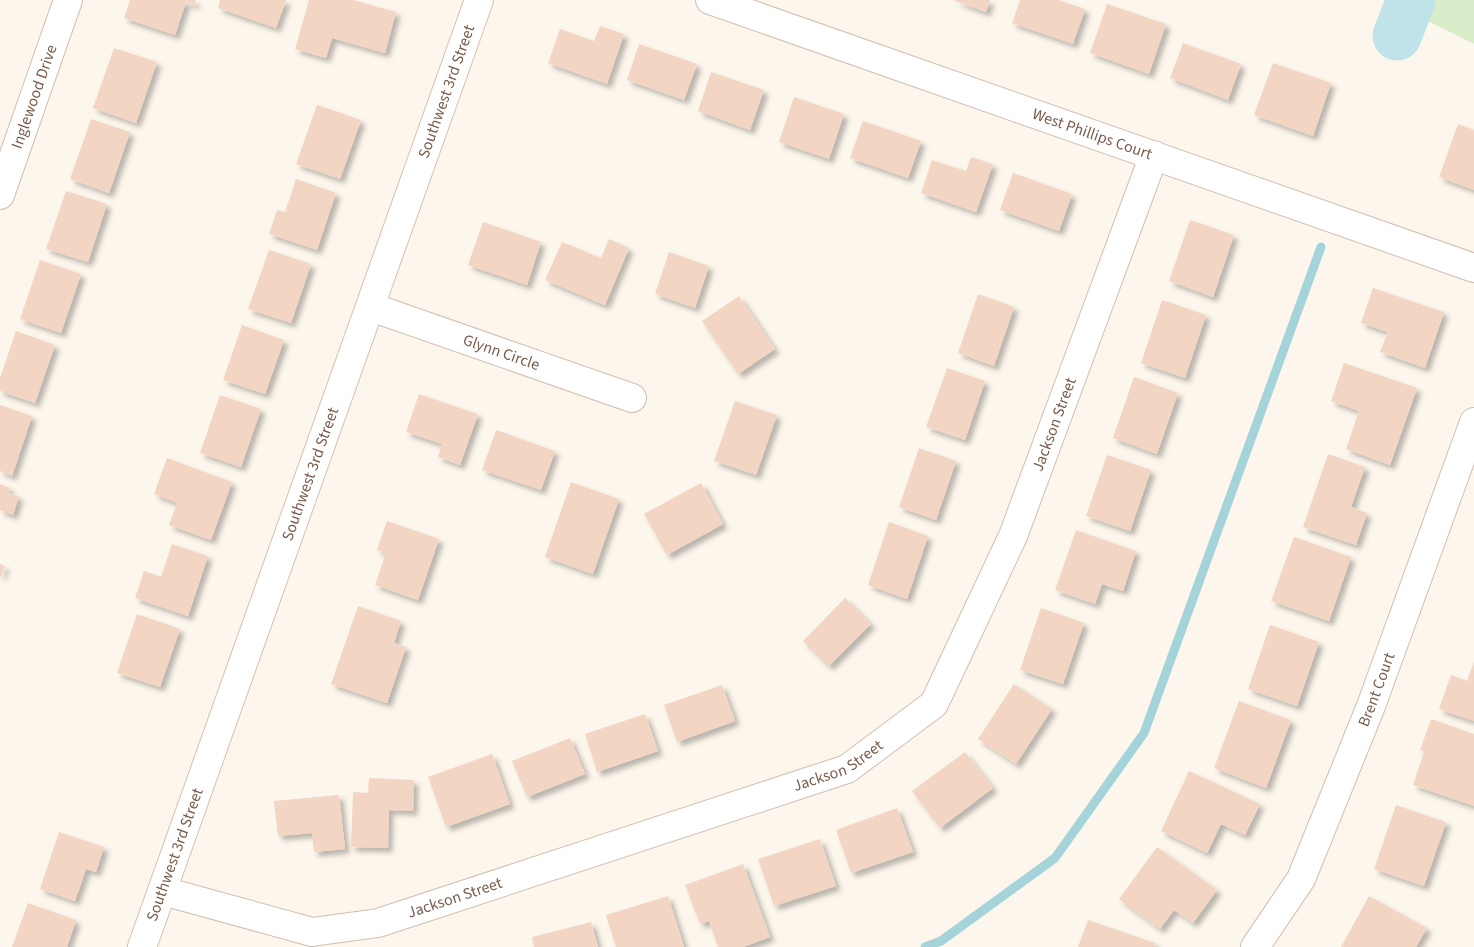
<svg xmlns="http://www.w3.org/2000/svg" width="1474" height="947" viewBox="0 0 1474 947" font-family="'Source Sans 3',sans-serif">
<defs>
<filter id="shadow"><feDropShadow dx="4.5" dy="4.5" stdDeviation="2.5" flood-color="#0004"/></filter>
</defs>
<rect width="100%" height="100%" fill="#fdf6ec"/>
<path fill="#d8ecc9" d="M1386,0H1474V44Z"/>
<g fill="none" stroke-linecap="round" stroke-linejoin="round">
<path stroke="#a5d3da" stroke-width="9" d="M925,947L941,941L1055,858L1144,733L1321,247"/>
<path stroke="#bfe3e8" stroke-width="49" d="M1397,36L1411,0"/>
</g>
<g fill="#f3d5c3" filter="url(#shadow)">
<path d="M130,0H196L194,5L186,2L175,35L124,18Z"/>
<path d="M220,0H286L276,28L218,8Z"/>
<path d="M309,0H353L396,12L385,53L332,38L326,58L295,49Z"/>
<path d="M953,0H990L986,12Z"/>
<path d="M1020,0H1058L1085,9L1073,44L1012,23Z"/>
<path d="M1107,4L1166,24L1149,74L1090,53Z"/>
<path d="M600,26L624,34L607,84L548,63L560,29L594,41Z"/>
<path d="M1183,43L1241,64L1228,100L1170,78Z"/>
<path d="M639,44L697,64L684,100L627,80Z"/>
<path d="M114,48L157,62L136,123L93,108Z"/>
<path d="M1273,63L1331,83L1313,136L1254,115Z"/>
<path d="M711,72L764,90L750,130L698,111Z"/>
<path d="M794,97L844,114L829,159L779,142Z"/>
<path d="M317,105L361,120L340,179L296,164Z"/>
<path d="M91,119L130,132L109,193L70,179Z"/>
<path d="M863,121L921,141L908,178L850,158Z"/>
<path d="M1458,124L1474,130V190L1439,177Z"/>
<path d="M971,157L993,164L976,212L921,193L932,160L966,171Z"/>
<path d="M1013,173L1072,194L1059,231L1000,210Z"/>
<path d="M296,179L336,193L317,250L269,234L277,210L285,212Z"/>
<path d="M66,191L107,204L88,262L46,249Z"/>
<path d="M1190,220L1234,235L1213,297L1169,281Z"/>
<path d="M483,222L541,242L527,285L468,265Z"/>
<path d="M609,239L629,248L605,305L545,280L562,242L601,258Z"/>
<path d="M269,250L311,264L291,323L248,309Z"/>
<path d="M669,252L709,266L695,308L655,294Z"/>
<path d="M40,260L81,274L61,333L20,319Z"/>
<path d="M1373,288L1444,312L1425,368L1380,352L1388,332L1361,323Z"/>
<path d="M978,294L1014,307L994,366L958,353Z"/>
<path d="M739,296L775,349L738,374L702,321Z"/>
<path d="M1162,300L1206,315L1185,378L1141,363Z"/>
<path d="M242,325L284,340L265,394L223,380Z"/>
<path d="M16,331L55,345L35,403L0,391V378Z"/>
<path d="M1344,363L1417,388L1390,465L1346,449L1359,411L1331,401Z"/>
<path d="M947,368L985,381L965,440L926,427Z"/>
<path d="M1134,377L1178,393L1157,454L1113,438Z"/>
<path d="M419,394L478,414L460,465L438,457L442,444L406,432Z"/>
<path d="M220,395L261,409L241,467L200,453Z"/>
<path d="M735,401L777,415L756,475L714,461Z"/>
<path d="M0,405L32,416L12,476L0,471Z"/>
<path d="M496,430L555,451L541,490L482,470Z"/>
<path d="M919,448L956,461L936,520L899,507Z"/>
<path d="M1328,454L1365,467L1351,507L1367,513L1356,545L1303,527Z"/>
<path d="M1107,455L1151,470L1130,531L1086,516Z"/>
<path d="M167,458L232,482L211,540L169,525L177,503L154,494Z"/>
<path d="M571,482L619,499L593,574L545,557Z"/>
<path d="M701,483L723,524L667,555L644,514Z"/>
<path d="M0,484L10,488L8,493L19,496L13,515L0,510Z"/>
<path d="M387,521L439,539L418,600L375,585L386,553L377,550Z"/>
<path d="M889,522L928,536L907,599L868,585Z"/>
<path d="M1076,530L1136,551L1123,591L1102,584L1095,604L1055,590Z"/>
<path d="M1294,537L1351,557L1329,621L1271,601Z"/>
<path d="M172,544L208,556L188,616L135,598L144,571L161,577Z"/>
<path d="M0,564L5,566L0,579Z"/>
<path d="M845,598L871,624L829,666L803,641Z"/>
<path d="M358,606L401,621L394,643L406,647L387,703L331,684Z"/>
<path d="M1041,608L1084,623L1063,684L1020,670Z"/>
<path d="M137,614L180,629L160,687L117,673Z"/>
<path d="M1270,625L1319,642L1297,706L1248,689Z"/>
<path d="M1474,662V721L1439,709L1451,675L1467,681Z"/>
<path d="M1014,684L1052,709L1016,764L978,739Z"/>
<path d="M722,685L735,721L677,742L664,705Z"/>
<path d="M1239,701L1291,720L1266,788L1214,768Z"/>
<path d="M645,714L658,751L597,772L585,734Z"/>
<path d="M1431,719L1474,734V806L1413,785L1424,752L1420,750Z"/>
<path d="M570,738L585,774L527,797L512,761Z"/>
<path d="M965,752L993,788L940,828L912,791Z"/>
<path d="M492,754L510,804L446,827L428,777Z"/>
<path d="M1189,771L1260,804L1245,835L1221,824L1207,853L1161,831Z"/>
<path d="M369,778L414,780L413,811L389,810L388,848L351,847L353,792L368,793Z"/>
<path d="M339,795L345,849L314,852L312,833L278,836L274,801Z"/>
<path d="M1396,805L1446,822L1424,886L1374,869Z"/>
<path d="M897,808L913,852L851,873L836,830Z"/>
<path d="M59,832L104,847L96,872L86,869L75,901L40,889Z"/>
<path d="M820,839L836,886L774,906L758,859Z"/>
<path d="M1157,847L1217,890L1193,923L1174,910L1160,929L1119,899Z"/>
<path d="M743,864L770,937L743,947H718L709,921L700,924L685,885Z"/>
<path d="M668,896L684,947H616L606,915Z"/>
<path d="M1369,896L1427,928L1416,947H1341Z"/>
<path d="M28,903L76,920L67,947H12Z"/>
<path d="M1088,920L1155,943L1154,947H1078Z"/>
<path d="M591,922L598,947H534L532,937Z"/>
</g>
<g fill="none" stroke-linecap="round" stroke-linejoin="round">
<g stroke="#d1beb0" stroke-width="30">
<g id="street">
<path id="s1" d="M710,0L1474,268"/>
<path id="s2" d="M0,195L68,0"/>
<path id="s3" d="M371,307L632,398"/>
<path id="s4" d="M163,891L312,932L378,923L847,769L934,704L1013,536L1154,155"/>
<path id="s5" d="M1255,947L1301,879L1371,706L1474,422"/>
</g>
</g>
<g stroke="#d6c0b0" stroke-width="30">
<g id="secondary">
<path id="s6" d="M142,947L479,0"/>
</g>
</g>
<use href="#street" stroke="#fff" stroke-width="28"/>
<use href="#secondary" stroke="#fff" stroke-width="28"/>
</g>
<g text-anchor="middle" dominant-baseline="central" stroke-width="4" stroke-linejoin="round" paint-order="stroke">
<g font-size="16" fill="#7a5c4d" stroke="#fffaf3">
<text stroke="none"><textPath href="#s6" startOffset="908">Southwest 3rd Street</textPath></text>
<text stroke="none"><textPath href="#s2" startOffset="104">Inglewood Drive</textPath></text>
<text stroke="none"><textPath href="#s1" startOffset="405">West Phillips Court</textPath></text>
<text stroke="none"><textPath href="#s3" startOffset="138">Glynn Circle</textPath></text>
<text stroke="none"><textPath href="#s4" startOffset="1128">Jackson Street</textPath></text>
<text stroke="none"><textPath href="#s6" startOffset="502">Southwest 3rd Street</textPath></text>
<text stroke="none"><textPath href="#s5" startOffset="286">Brent Court</textPath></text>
<text stroke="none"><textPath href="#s4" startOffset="708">Jackson Street</textPath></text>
<text stroke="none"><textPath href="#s6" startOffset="98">Southwest 3rd Street</textPath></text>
<text stroke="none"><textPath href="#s4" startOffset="302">Jackson Street</textPath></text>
</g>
</g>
</svg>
